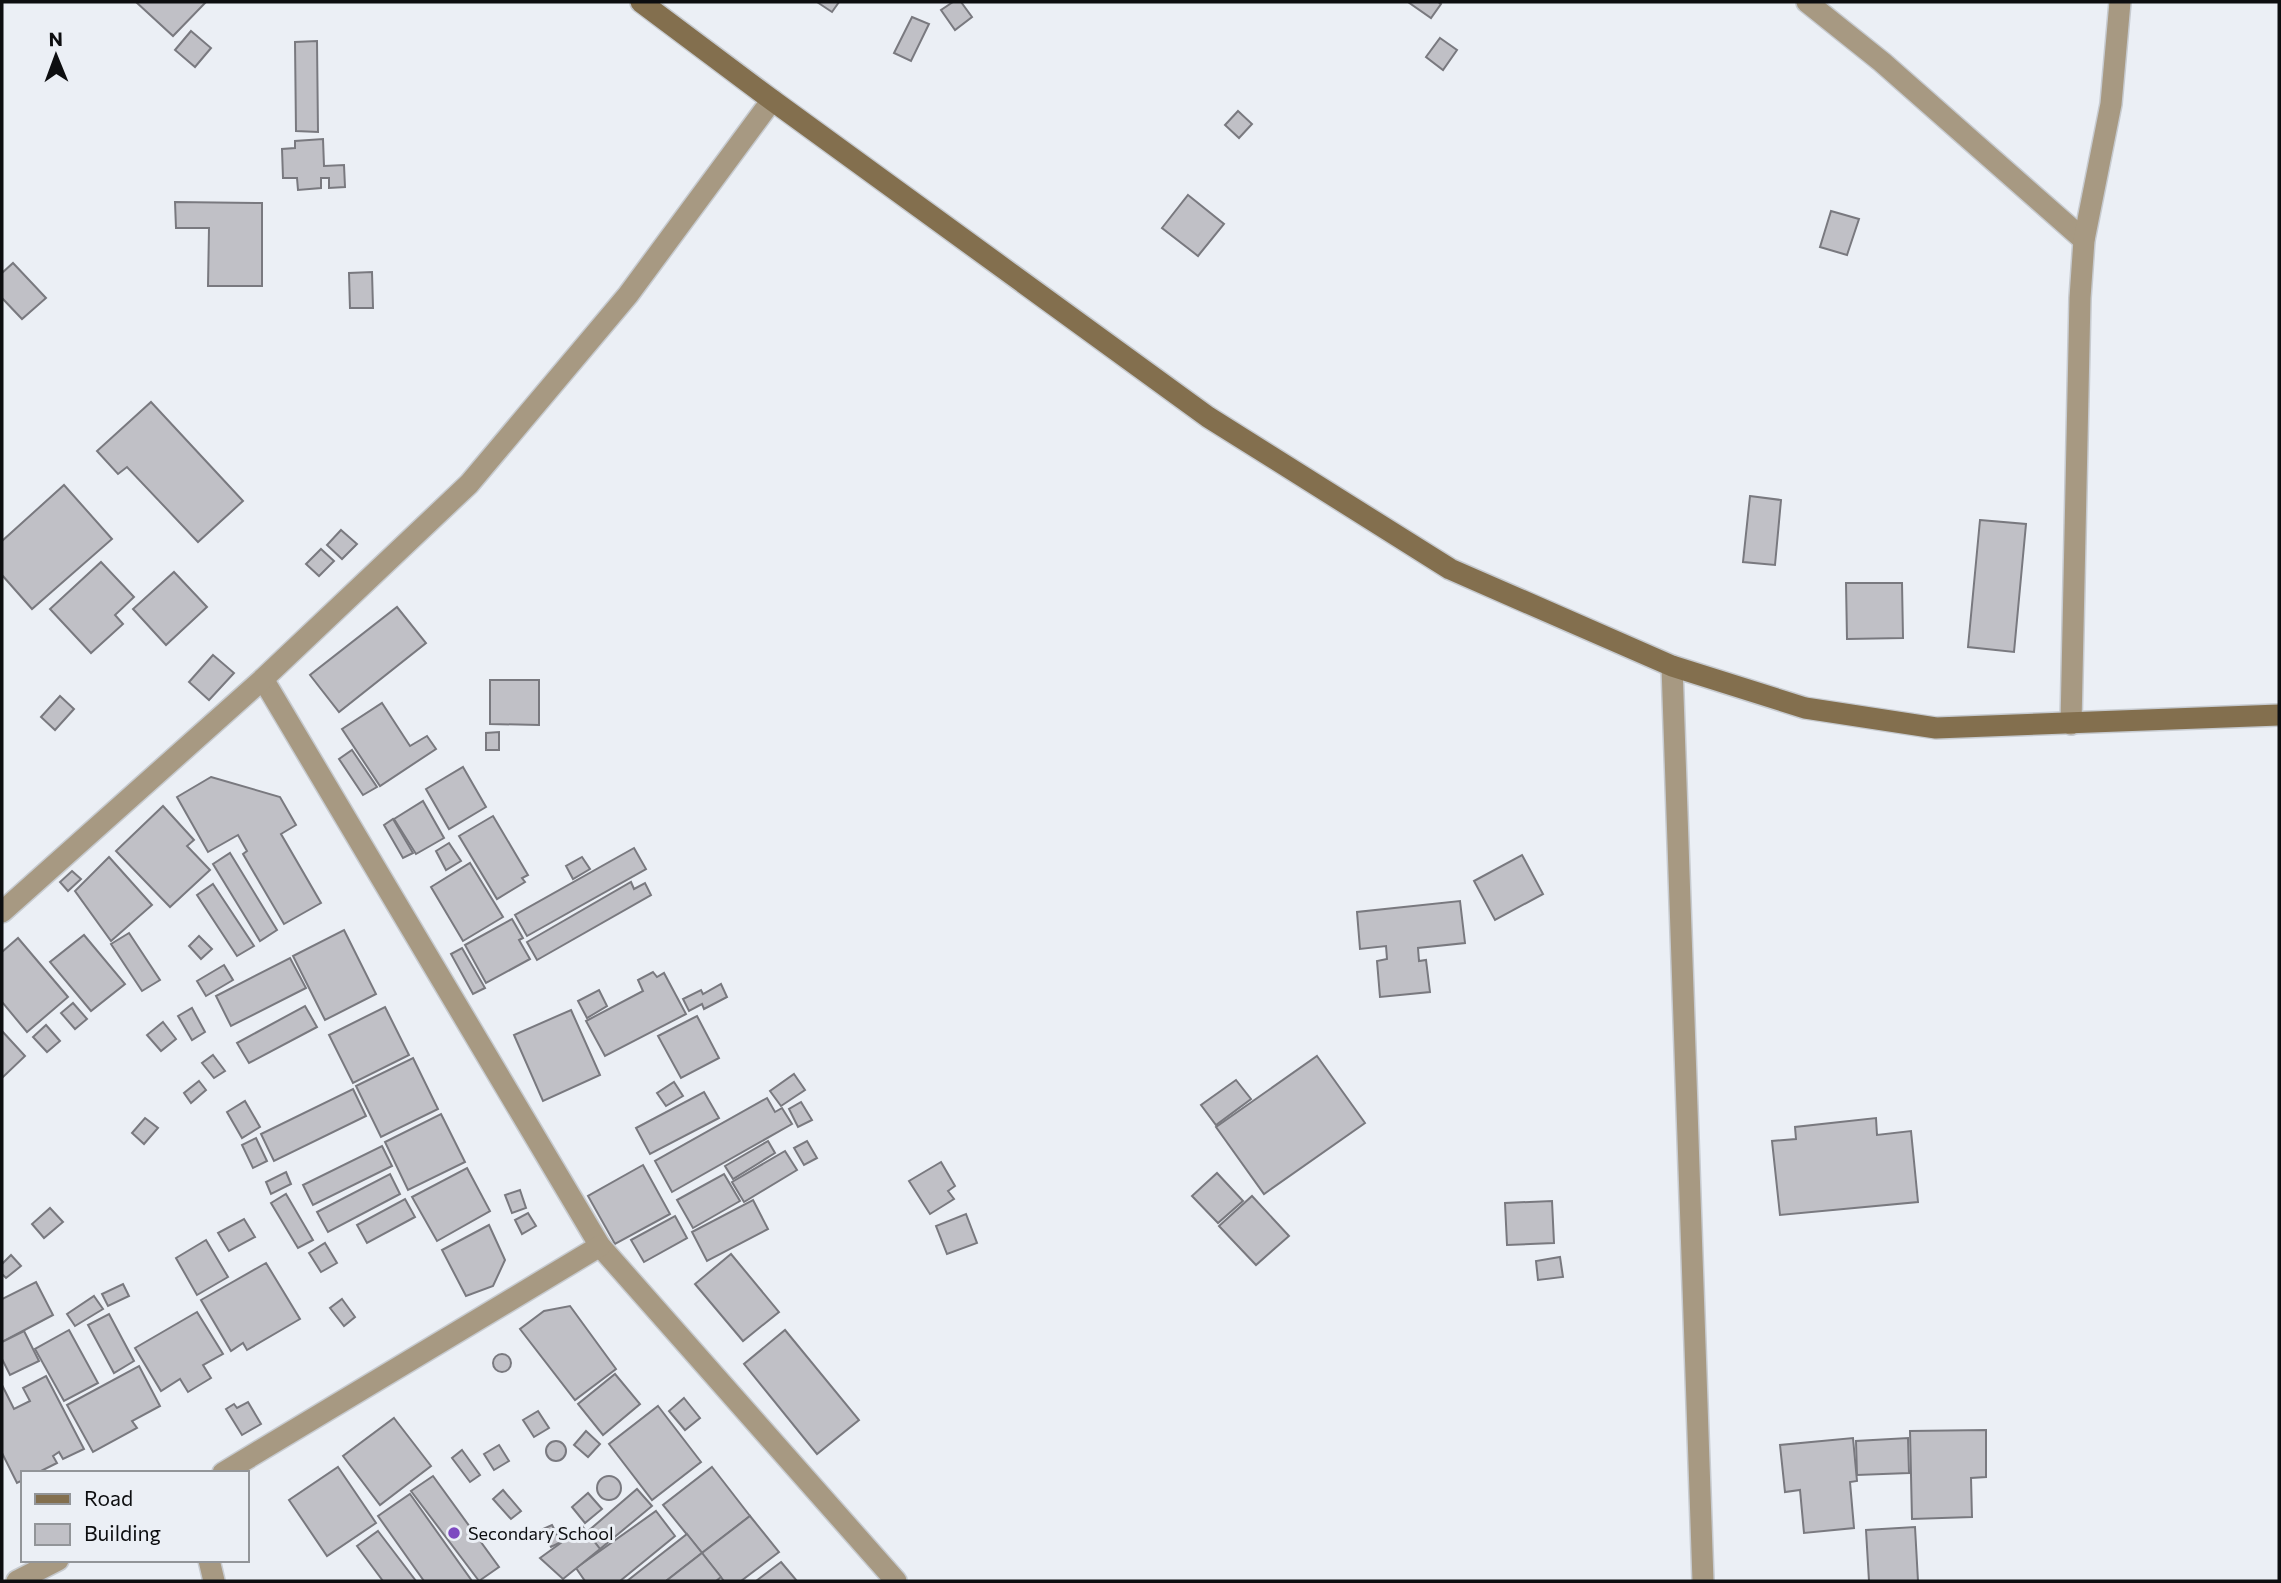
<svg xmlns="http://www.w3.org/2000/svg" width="2281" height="1583" viewBox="0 0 2281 1583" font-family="Commissioner,sans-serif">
<rect width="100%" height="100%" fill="#ebeff5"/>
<g fill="#c0c0c6" stroke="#79797f" stroke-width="2">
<path d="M136,2H206L173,36Z"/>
<path d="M817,2H839L832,12Z"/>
<path d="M953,2H961L972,17L955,30L941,10Z"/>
<path d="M1408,2H1438L1441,4L1431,18Z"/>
<path d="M912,17L929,24L911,61L894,53Z"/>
<path d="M191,31L211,48L195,67L175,50Z"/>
<path d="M1440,38L1457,50L1443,70L1426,57Z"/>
<path d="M317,41L318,132L296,131L295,42Z"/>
<path d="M1238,111L1252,124L1239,138L1225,125Z"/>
<path d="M323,139L324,166L344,165L345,187L329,188V178H321V188L298,190L297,178H283L282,149L295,148V141Z"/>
<path d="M1188,195L1224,224L1198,256L1162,228Z"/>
<path d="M175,202L262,203V286H208L209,228H176Z"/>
<path d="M1831,211L1859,219L1847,255L1820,247Z"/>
<path d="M13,263L46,298L22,319L2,298V273Z"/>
<path d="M372,272L373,308H350L349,273Z"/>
<path d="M151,402L243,501L198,542L127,467L118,474L97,451Z"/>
<path d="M64,485L112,539L32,609L2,575V541Z"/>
<path d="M1750,496L1781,500L1775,565L1743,562Z"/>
<path d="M1980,520L2026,524L2014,652L1968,647Z"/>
<path d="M341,530L357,544L342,559L327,545Z"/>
<path d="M321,549L334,561L319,576L306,564Z"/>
<path d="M101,562L134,597L115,615L123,624L91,653L50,609Z"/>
<path d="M174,572L207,607L166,645L133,609Z"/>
<path d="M1846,583H1902L1903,638L1847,639Z"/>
<path d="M397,607L426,643L339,712L310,675Z"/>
<path d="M213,655L234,673L209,700L189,682Z"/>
<path d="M490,680H539V725L490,724Z"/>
<path d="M60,696L74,709L55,730L41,717Z"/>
<path d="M382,703L410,746L427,736L436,749L380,786L342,729Z"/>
<path d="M499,732V750H486V733Z"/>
<path d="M352,750L377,787L363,795L339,759Z"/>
<path d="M463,767L486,807L449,829L426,789Z"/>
<path d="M211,777L280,797L296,825L281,834L321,903L284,924L243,854L247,851L238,835L208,852L177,797Z"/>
<path d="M423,801L444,838L416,854L394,819Z"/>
<path d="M163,806L194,840L187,846L210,870L170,907L116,851Z"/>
<path d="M493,816L528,875L522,878L525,882L497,899L459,836Z"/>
<path d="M393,819L413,853L403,858L384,825Z"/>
<path d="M449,843L461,861L446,870L436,851Z"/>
<path d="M634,848L646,869L527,936L515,915Z"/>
<path d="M230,853L277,930L260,941L213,864Z"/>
<path d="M1522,855L1543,894L1495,920L1474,881Z"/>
<path d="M109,857L152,905L111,941L75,891Z"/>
<path d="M582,857L590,869L573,879L566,866Z"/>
<path d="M470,863L503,917L463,941L431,887Z"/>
<path d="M72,871L81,879L68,891L60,882Z"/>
<path d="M631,882L634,889L645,883L651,895L537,960L527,942Z"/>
<path d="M213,884L254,946L237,956L197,895Z"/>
<path d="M1460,901L1465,943L1418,948L1419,961L1426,960L1430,992L1380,997L1377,961L1387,959L1386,946L1360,949L1357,912Z"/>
<path d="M512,919L523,938L519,940L530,959L486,983L465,945Z"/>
<path d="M344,930L376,994L325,1020L293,956Z"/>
<path d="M129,933L160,980L142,991L111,944Z"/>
<path d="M84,935L125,984L91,1011L50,962Z"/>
<path d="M199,936L212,949L201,959L189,946Z"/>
<path d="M18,938L68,997L27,1032L2,1002V952Z"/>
<path d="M462,948L485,988L473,994L451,954Z"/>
<path d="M290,958L306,988L231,1026L216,996Z"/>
<path d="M224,965L233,980L206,996L197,981Z"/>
<path d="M653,972L657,977L664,973L686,1014L605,1056L586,1021L643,991L638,980Z"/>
<path d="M721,984L727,997L704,1009L702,1004L689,1011L683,999L701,990L703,994Z"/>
<path d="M599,990L607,1006L587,1018L578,1001Z"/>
<path d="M73,1003L87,1019L75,1029L61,1013Z"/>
<path d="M305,1006L317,1027L249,1063L237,1043Z"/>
<path d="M385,1007L409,1055L353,1083L329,1035Z"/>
<path d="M192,1008L205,1032L192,1040L178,1016Z"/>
<path d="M571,1010L600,1075L543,1101L514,1035Z"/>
<path d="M697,1016L719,1058L681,1078L658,1036Z"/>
<path d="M163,1022L176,1039L161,1051L147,1035Z"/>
<path d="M46,1025L60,1041L47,1052L33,1037Z"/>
<path d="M2,1031L25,1056L2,1078Z"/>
<path d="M213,1055L225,1071L214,1078L202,1063Z"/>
<path d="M1317,1056L1365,1123L1264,1194L1216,1127Z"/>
<path d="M413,1058L438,1109L381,1137L356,1086Z"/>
<path d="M794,1074L805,1090L781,1106L770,1091Z"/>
<path d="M1236,1080L1251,1099L1216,1125L1201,1105Z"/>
<path d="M199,1081L206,1090L191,1103L184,1093Z"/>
<path d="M674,1082L683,1096L666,1106L657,1093Z"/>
<path d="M353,1089L366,1116L274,1161L261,1134Z"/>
<path d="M704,1092L719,1118L650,1154L636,1128Z"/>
<path d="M767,1098L775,1112L782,1108L792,1124L672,1192L655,1161Z"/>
<path d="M245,1101L260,1127L242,1138L227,1112Z"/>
<path d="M801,1102L812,1120L798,1127L789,1109Z"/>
<path d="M441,1114L465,1162L408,1190L385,1142Z"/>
<path d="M145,1118L158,1128L144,1144L132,1133Z"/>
<path d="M1876,1118L1877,1135L1911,1131L1918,1202L1780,1215L1772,1141L1796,1139L1795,1127Z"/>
<path d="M256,1138L267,1161L253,1168L242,1145Z"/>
<path d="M768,1141L775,1153L733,1179L725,1166Z"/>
<path d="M807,1141L817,1158L804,1165L794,1148Z"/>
<path d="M382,1146L392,1166L313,1205L303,1185Z"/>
<path d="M785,1151L797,1170L744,1202L732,1182Z"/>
<path d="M941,1162L955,1186L948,1191L954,1199L930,1214L909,1181Z"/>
<path d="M643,1165L670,1214L615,1244L588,1196Z"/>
<path d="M467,1168L490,1211L437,1241L412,1197Z"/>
<path d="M286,1172L291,1184L271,1194L266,1182Z"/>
<path d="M1217,1173L1243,1201L1218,1223L1192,1196Z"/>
<path d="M390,1174L400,1194L328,1232L317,1212Z"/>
<path d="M724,1174L740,1201L693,1228L677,1200Z"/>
<path d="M520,1190L526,1208L512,1213L505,1195Z"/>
<path d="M286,1194L313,1240L298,1248L271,1203Z"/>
<path d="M1252,1196L1289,1236L1256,1265L1219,1226Z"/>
<path d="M405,1199L415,1217L367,1243L357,1225Z"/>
<path d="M753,1200L768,1229L707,1261L692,1232Z"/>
<path d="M1552,1201L1554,1243L1507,1245L1505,1203Z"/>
<path d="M50,1208L63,1222L44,1238L32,1224Z"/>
<path d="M528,1213L536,1226L522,1234L515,1220Z"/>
<path d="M966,1214L977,1243L947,1254L936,1226Z"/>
<path d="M675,1216L687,1238L644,1262L631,1240Z"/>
<path d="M244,1219L255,1237L229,1251L218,1233Z"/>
<path d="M489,1225L505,1260L493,1286L466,1296L442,1250Z"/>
<path d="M206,1240L228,1277L197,1295L176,1258Z"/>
<path d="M325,1243L337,1263L321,1272L309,1253Z"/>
<path d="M731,1254L779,1312L743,1341L695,1284Z"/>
<path d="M11,1255L21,1266L6,1278L2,1274V1264Z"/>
<path d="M1560,1257L1563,1277L1538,1280L1536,1261Z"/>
<path d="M266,1263L300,1319L247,1350L243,1343L231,1351L201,1300Z"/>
<path d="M36,1282L53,1315L2,1342V1299Z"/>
<path d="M123,1284L129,1296L108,1306L102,1294Z"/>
<path d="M94,1296L103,1309L75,1326L67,1314Z"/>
<path d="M342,1299L355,1317L344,1326L330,1308Z"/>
<path d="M570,1306L616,1369L575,1400L520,1329L544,1311Z"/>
<path d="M197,1312L223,1354L203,1365L211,1378L188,1392L180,1379L161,1391L135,1348Z"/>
<path d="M109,1314L134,1361L114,1373L88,1325Z"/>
<path d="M69,1330L98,1383L64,1401L35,1349Z"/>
<path d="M785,1330L859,1420L817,1454L744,1364Z"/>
<path d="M24,1331L39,1361L10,1375L2,1359V1342Z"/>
<circle cx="502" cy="1363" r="9"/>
<path d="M139,1366L160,1406L132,1421L137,1428L93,1452L67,1405Z"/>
<path d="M615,1374L640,1404L603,1435L578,1404Z"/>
<path d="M46,1376L84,1449L63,1459L59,1452L53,1456L57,1463L37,1473H23V1480L17,1483L2,1453V1385L14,1409L30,1401L23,1388Z"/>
<path d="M684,1398L700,1418L685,1430L669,1411Z"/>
<path d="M248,1402L261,1424L242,1435L226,1409L234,1404L237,1408Z"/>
<path d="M658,1406L701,1462L652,1500L609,1444Z"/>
<path d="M538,1411L549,1428L534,1437L523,1420Z"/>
<path d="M394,1418L431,1466L380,1505L343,1456Z"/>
<path d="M1986,1430V1477L1971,1478L1972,1517L1912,1519L1910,1431Z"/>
<path d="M586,1431L600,1444L588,1457L574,1445Z"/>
<path d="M1853,1438L1857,1481L1850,1482L1854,1528L1804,1533L1800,1490L1785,1492L1780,1445Z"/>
<path d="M1908,1438L1909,1473L1857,1475L1856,1441Z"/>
<circle cx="556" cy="1451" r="10"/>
<path d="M499,1445L509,1461L494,1470L484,1454Z"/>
<path d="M462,1450L480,1475L470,1482L452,1458Z"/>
<path d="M338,1467L376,1523L327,1556L289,1500Z"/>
<path d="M712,1467L750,1516L702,1553L663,1505Z"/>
<circle cx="609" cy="1488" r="12"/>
<path d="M433,1476L499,1567L479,1581L411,1491Z"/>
<path d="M637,1489L652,1506L600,1549L587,1532Z"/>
<path d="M503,1490L521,1511L511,1519L493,1499Z"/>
<path d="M588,1493L602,1509L585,1523L572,1507Z"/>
<path d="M410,1494L472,1581H424L378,1516Z"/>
<path d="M656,1511L675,1536L620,1581H585L576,1568Z"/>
<path d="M750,1516L779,1552L741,1581H724L702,1553Z"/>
<path d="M552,1525L561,1542L551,1547L543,1529Z"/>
<path d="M583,1527L600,1549L563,1579L540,1558Z"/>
<path d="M1915,1527L1918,1581H1869L1866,1530Z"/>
<path d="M378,1531L416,1581H383L357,1546Z"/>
<path d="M687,1534L702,1553L666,1581H627Z"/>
<path d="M702,1553L721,1577L716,1581H666Z"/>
<path d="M781,1562L797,1581H756Z"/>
</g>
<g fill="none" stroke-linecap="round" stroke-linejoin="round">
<g stroke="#c7cbd0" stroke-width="24">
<g id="street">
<path d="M1807,2L1882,62L2084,240"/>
<path d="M1672,666L1703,1581"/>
<path d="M263,679L600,1246L896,1581"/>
<path d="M2071,724L2080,298L2084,240L2111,104L2120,2"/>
<path d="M2,912L263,679L469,484L628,295L772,100"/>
<path d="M223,1473L600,1246"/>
<path d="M209,1560L214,1581"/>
<path d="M17,1581L58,1560"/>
</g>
</g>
<g stroke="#c7cbd0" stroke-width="24">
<path id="secondary" d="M641,2L772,100L1208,417L1450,569L1672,666L1805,708L1936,728L2279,715"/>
</g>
<use href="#street" stroke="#a79982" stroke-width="21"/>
<use href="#secondary" stroke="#836f4e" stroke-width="21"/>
</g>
<circle fill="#7d49c0" stroke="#ebeff5" stroke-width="2.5" cx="454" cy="1533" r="7"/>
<g text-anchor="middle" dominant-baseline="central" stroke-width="6" stroke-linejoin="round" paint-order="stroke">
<g font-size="18" fill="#0d0e10" stroke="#ebeff5" text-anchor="start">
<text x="468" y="1533">Secondary School</text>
</g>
</g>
<rect width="2281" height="1583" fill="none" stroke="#0d0e10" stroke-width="7"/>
<rect x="21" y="1471" width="228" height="91" fill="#ebeff5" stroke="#929599" stroke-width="2"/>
<rect x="35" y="1494" width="35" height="10" fill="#836f4e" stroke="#929599" stroke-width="2"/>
<text x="84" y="1506" font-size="21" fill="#0d0e10">Road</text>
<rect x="35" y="1524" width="35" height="21" fill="#c0c0c6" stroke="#929599" stroke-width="2"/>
<text x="84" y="1541" font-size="21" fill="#0d0e10">Building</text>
<g transform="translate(56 56) rotate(359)" stroke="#ebeff5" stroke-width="5" paint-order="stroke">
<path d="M0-5L12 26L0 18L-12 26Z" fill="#0d0e10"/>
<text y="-10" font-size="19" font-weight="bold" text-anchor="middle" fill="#0d0e10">N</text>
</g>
</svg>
